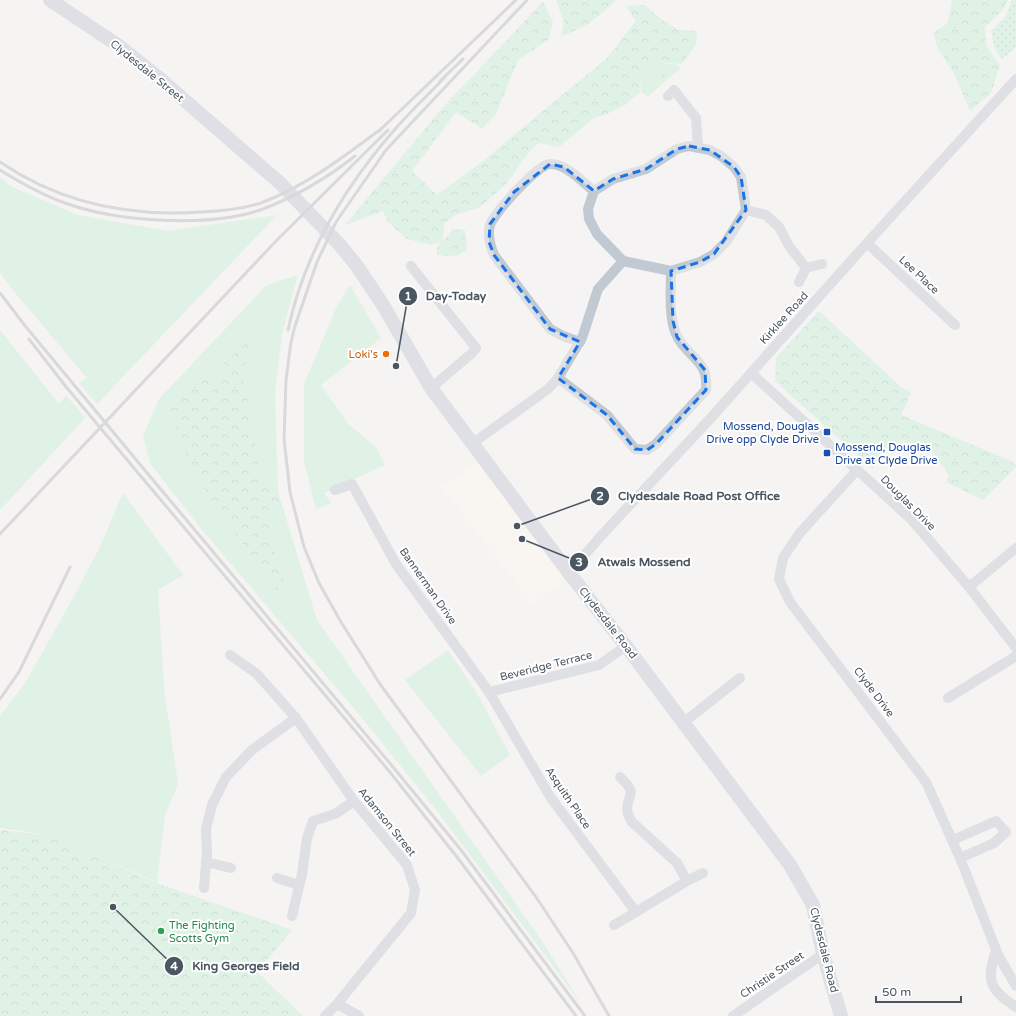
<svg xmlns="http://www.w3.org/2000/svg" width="1016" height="1016" viewBox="0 0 1016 1016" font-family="'Varela Round',sans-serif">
<defs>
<pattern id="forest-crowns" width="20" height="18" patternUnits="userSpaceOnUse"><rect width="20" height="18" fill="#c3f1d5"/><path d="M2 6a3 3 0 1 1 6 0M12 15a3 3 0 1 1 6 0" fill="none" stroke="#a0c6b0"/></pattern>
<pattern id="garden-dots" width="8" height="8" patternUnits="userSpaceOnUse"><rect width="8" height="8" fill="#c3f1d5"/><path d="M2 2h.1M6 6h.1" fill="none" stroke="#a0c6b0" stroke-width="1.8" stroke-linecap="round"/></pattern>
</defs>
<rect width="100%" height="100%" fill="#f5f3f3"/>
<path fill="#fdf9ef" d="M477,462L567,577L533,605L442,487Z"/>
<g fill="#c3f1d5">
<path d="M658,62L677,65L680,69L648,96L641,92L642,75Z"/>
<path d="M0,177L12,187L78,215L168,231L277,215L97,404L79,383L87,378L17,295L0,273Z"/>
<path d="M298,275L282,334L275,392L278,492L317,620L542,941L582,1005L441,816L362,718L198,525L150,463L143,436L159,399L267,285Z"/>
<path d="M350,285L381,338L321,385L348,424L375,446L385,465L324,493L331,503L316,509L304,461V384L337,306Z"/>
<path d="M0,330L59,404L66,395L85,418L0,510Z"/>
<path d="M123,493L183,575L158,590L164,689L178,784L165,815L157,882L42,834L0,828V716L24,685L72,600L100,547Z"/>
<path d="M448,650L475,690L510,755L481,776L405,680Z"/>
</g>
<g fill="url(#forest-crowns)">
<path d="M556,0H616C598,18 585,28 561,36L564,23Z"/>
<path d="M952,0H1008L1002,11L985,27L986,45L1000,65L991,93L970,111L954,73L938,49L933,33L948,23Z"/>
<path d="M543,2L553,21L549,39L518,60L496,114L482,129L456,112L412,171L437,195L483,161L607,58L636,21L626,6L645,5L661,19L678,30L697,31L696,44L682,64L658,62L642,75L640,92L625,105L609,113L594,118L559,147L539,143L528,153L507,183L487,201L478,208L455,215L445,223L442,241L448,236L453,229L465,230L467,250L456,256L437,255V247L442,241L431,245L407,239L388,222L383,211L345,225L443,107Z"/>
<circle cx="658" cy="75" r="7"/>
<path d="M819,311L901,387L911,393L901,415L1011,461L1016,465V467L983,500L946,482L949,475L933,453L923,445L917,450L902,440L886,450L873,469L775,381L776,358Z"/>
<path d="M251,339L243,380L248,403L250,420L261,477L278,492L282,507L267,522L284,583L278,591L267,578L192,472L174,421L167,412L205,379L216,378L224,363Z"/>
<path d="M0,830L45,835L159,884L292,930L257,972L303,1016H0Z"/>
</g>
<path fill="url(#garden-dots)" d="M1011,0H1016V47L1002,59L995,49L991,31L1006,16L1011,2Z"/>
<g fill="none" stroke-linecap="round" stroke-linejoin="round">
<g stroke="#c1cad2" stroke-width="10">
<path d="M668,96L674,90L696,118L698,147"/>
<path d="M689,146L710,150L721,156L734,167L741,177L746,210L726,242L714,254L700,262L671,271L623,261L597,234L589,219L588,209L594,191L613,179L646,169L677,149Z"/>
<path d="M746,210L766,215L779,227L789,246L806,268L799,282"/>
<path d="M867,243L955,325"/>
<path d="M411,266L476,348L471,354L431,388"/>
<path d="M806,268L822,264"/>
<path d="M580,342L563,336L550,329L494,255C490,245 487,235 490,225C494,213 538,164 550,164C567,164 582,182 594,191"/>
<path d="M751,373L911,519L969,587L1016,648"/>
<path d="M558,378L607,415L635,449L647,450L656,444L706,390C709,361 690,359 678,338C668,322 671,289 671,271"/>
<path d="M473,443L548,389L558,378L582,338L598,289L623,261"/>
<path d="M857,470L799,534L783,558L779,579L790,602L926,782L960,858L999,957L1016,986"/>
<path d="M335,490L352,484L396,564L489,692L551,798L636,912L687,881L677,863L632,822C620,804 634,798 630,789C628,785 623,780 620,777"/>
<path d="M569,573L601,536L709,420L867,243L1016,79"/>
<path d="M969,587L1016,548"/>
<path d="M230,655L257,674L296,718L354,801L407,865L415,890L411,913L337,1004L325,1016"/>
<path d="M489,692L599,665L626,646"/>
<path d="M948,698L1016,656"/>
<path d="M683,723L740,678"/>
<path d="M953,840L996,821L1006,832L994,843L960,858"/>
<path d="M206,862L231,868"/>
<path d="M277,878L299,885"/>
<path d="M687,881L703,873"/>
<path d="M204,888L207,853L206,829L212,805L226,777L252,750L296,718"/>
<path d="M292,916L302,874L307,838L313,821L335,814L354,801"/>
<path d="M614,925L636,912"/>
<path d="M996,950C986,981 989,989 1016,1007"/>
<path d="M337,1004L359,1016"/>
<path d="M733,1016L823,954"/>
</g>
<path stroke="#c1cbd6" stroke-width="14" d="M50,0L119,46L159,78L280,183L340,245L357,266L383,305L431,388L569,573L626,646L790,865L813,905L823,954L841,1016"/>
<g stroke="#b5b8bd" stroke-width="3">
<path d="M527,0L386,150L336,222L317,262L295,326L291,342L286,380L284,439L290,492L304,547L319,583L341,622L380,684L536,897L573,953L609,1016"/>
<path d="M440,81L463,59"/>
<path d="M378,132L516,0"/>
<path d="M0,162C60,203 130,217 201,212C221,211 242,209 261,203C306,186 343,157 381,129"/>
<path d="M0,170C21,183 42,195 65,203C117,222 211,228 263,209C297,196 327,178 355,156"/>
<path d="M0,293L26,327L148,474L393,767L461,850L585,1016"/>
<path d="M288,330C304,255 345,186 396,128C411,111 428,95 444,78"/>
<path d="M29,339L67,388L144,480L389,771L457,857L576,1016"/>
<path d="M0,534L276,241L388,130"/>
<path d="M0,699L19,672L70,567"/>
</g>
</g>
<path d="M0 0H1016V1016H0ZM689,146L710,150L734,167L741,177L746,210L714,254L700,262L671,271L673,321L677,337L705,370L706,390L656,444L647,450L635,449L607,415L558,378L580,342L550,329L494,255L489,242L490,224L514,192L550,164L564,167L594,191L613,179L646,169L677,149Z" fill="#f5f3f3" fill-opacity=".55" fill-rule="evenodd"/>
<path fill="none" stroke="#1a73e8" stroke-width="3" stroke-dasharray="8 5" stroke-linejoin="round" d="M689,146L710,150L734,167L741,177L746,210L714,254L700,262L671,271L673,321L677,337L705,370L706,390L656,444L647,450L635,449L607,415L558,378L580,342L550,329L494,255L489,242L490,224L514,192L550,164L564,167L594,191L613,179L646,169L677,149Z"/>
<circle fill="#e8710a" stroke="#fff" stroke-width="1.5" cx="386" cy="354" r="4"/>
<g fill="#1a4fb4" stroke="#fff" stroke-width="1.5">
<rect x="823" y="428" width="8" height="8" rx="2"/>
<rect x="823" y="449" width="8" height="8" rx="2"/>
</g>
<circle fill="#2e9e5b" stroke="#fff" stroke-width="1.5" cx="161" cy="931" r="4"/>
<g text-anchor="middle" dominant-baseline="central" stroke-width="4" stroke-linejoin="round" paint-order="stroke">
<g font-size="11" fill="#4a5661" stroke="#fff">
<text transform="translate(147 71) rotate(39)">Clydesdale Street</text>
<text transform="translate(919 275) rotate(43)">Lee Place</text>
<text transform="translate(784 318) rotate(-48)">Kirklee Road</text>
<text transform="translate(908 503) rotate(45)">Douglas Drive</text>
<text transform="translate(428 586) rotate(55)">Bannerman Drive</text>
<text transform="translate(608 623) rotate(52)">Clydesdale Road</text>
<text transform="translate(546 666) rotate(-14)">Beveridge Terrace</text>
<text transform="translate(874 692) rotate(53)">Clyde Drive</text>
<text transform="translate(568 798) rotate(56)">Asquith Place</text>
<text transform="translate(387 822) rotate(51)">Adamson Street</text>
<text transform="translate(824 950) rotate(76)">Clydesdale Road</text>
<text transform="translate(772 975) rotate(-34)">Christie Street</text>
</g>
<g font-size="11" fill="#c56008" stroke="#fff" text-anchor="end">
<text x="378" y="354">Loki's</text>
</g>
<g font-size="11" fill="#164399" stroke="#fff" text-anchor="end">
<text x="819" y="426">Mossend, Douglas<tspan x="819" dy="13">Drive opp Clyde Drive</tspan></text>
<text x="835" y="447" text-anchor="start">Mossend, Douglas<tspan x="835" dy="13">Drive at Clyde Drive</tspan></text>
</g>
<g font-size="11" fill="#27864d" stroke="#fff" text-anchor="start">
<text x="169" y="925">The Fighting<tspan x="169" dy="13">Scotts Gym</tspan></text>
</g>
</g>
<path fill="none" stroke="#4a5661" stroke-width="1.5" d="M396 366L408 296M517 526L600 496M522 539L579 562M113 907L174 966"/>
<g fill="#4a5661" stroke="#fff" stroke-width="1.5">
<circle cx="396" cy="366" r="4"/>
<circle cx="517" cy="526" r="4"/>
<circle cx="522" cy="539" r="4"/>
<circle cx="113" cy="907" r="4"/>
<circle cx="408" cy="296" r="10"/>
<circle cx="600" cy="496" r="10"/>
<circle cx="579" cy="562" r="10"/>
<circle cx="174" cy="966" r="10"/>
</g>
<g font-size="12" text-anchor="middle" font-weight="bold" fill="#fff">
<text x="408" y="300">1</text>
<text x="600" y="500">2</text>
<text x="579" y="566">3</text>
<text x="174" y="970">4</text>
</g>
<g font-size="12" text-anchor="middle" font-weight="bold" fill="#4a5661" stroke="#fff" stroke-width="4" stroke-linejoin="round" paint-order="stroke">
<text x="456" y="300">Day-Today</text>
<text x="699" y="500">Clydesdale Road Post Office</text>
<text x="644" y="566">Atwals Mossend</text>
<text x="246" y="970">King Georges Field</text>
</g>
<path d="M876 996v6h85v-6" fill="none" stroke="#4a5661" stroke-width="2"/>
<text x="882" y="996" font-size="12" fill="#4a5661" stroke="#ffffff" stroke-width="3" paint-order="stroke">50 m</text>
</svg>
